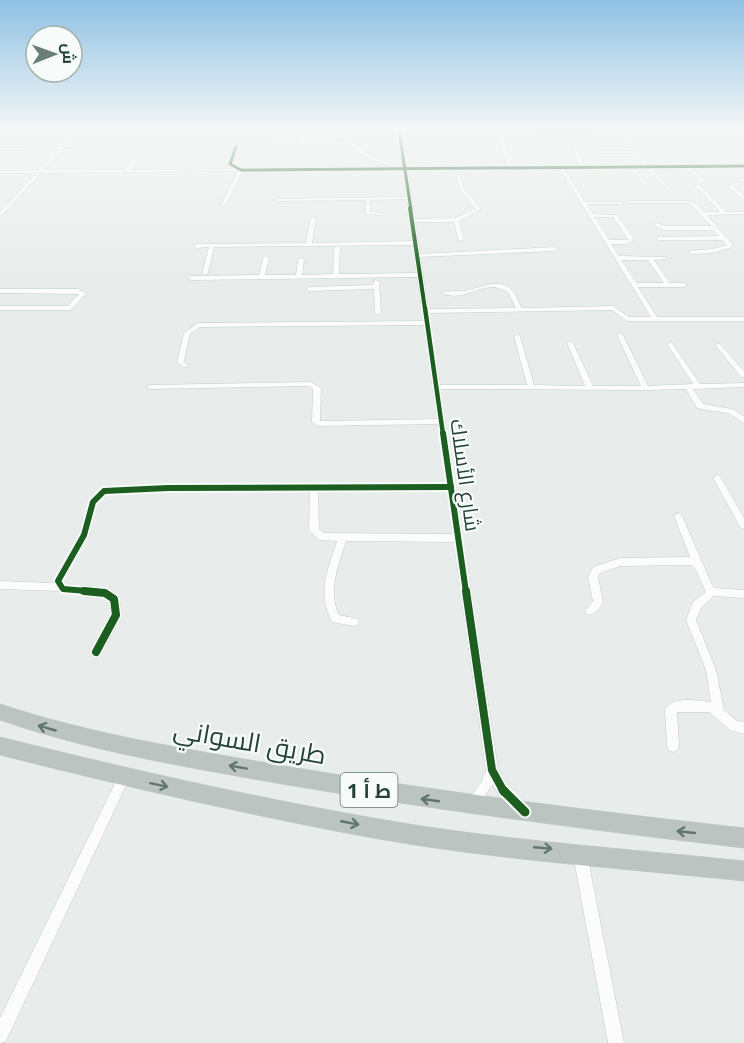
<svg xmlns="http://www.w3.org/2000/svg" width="744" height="1043" viewBox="0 0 744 1043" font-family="'Open Sans',Cairo,sans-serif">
<rect width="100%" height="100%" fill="#e8edeb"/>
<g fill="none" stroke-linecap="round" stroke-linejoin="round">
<g stroke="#c5cac8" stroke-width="1">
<g id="minor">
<path d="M24,130H29L25,134H23Z"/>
<path d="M51,130H55L51,134L49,133Z"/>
<path d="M76,130H81L68,145H126L128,146L126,147H65L44,170H124L146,145L148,146L129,170L235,169L228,164L234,148L222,146V144L236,146L273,142H300L301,130H305L303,140H309V142H316V130H320L318,142L398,139L397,130H620L630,142L744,141V143L629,144L605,143L594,138H535L533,137L535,136H595L606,141L626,142L617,132H500L506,147H570L572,148L570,149H506L513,167L580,166L572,149L574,148L576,149L585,166L644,165L633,153H596L597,151H635L649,165H744V167L691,168L705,181L703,183L686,168H651L670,188V189L668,190L646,168H635L647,184L645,185L631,168L565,169L585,202H622L624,203L622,204H587L593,214L617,215L634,239L628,244H611L619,256L666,257V259L654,260L670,283H684L687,285L684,287H638L657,317H744V321H627L612,310L429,313L430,321L432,323L430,325L440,385H527L514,336L517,334L520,336L534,385L585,386L567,343L570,341L573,343L593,386H641L617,335L620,333L623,335L648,386L693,384L667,344L670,342L672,343L700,384L744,383V387L693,389L703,404L732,409L744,416V423L728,413L706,410L697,408L686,389L646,390L440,389L498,769L506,786L525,803L526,808L525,813L520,814C508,809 498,796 493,784L476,808L472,810L468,808L466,804L482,781L486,770L454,542L346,541C339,564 327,591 339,615L358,619L359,622L358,625L354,626L332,622C317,591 327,572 337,541L319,540L309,530L310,491H168L106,494L97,503L89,535L63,581L66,585C77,586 98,585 108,590C136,603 109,638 100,655L96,657L92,655L91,652L111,615L109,601L103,597L63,593L59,591L0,589V581L54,583L55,578L79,535L89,502L101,489L104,488L168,485L446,484L438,424L318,426L312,422L313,389L309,386L150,389L146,387L150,385L311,382L321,388L320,421H322L437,419L424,325L200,327L190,334L184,361L188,366L187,367H183L177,362L184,333L198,323L424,321L417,277L191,280L188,278L191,276L259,275L263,258L266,256L269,258L265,275H296L298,260L301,258L304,260L302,275L333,274L334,248L337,246L340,248L339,274L417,273L413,245L214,247L208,273L205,275L202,273L209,247L196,248L193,246L196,244L306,243L310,219L313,217L316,219L312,243L413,241L407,199L370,200V212L382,213V215H380L366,214V200L276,201L274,200L276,199L406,197L403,170L243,171L225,205L223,206L221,205L238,171L41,173L0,217V212L37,173H0V171L39,170L59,149L0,150V148L61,147ZM401,132H496L501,147H443L441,148L443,149H502L508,167H407ZM399,141L402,167L242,169L232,164L238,148L273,144H345L352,146L369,159L394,167L396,165L373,157L354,144L347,142ZM511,169H560L651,317H629L613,306L522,308C519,303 516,294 512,290C499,277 480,288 465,291C457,292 448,290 441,293C461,302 476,286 494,287C499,288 503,290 508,292L516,308L428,309L420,257L555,251L558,249L555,247L420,254L415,222H454L458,239L461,241L464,239L459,221L481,209L464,189L460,176L458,175L456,176L460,189L476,209L455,218L415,219L407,170ZM594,217H613L628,239L627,240H609ZM621,260H648L664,283H636ZM447,490L453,534L324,533L319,529L318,491Z"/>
<path d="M117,130H121L114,138H112Z"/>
<path d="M219,130H237V131L221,132Z"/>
<path d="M739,179H744V181H737Z"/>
<path d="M696,185H700L726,212H744V214L707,215L725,236L727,237L733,246L732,247L712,253L692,254L690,253V251L712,249L727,245L722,240H657L656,239L659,237L719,236L713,230H664L654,225L657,223L665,226H711L692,205L686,203H628L626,202L628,201H686L696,203L704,212H720L696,187Z"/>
<path d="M729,185H733L744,196V200L729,187Z"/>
<path d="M374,280L379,281L381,313L378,315L375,313L374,289L309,291L306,289L309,287L373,285Z"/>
<path d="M0,289H78L86,293L72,309L70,310H0V306H68L79,294L0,293Z"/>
<path d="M718,343L720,344L744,371V377H741L716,346V344Z"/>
<path d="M717,475L720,476L744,518V529L741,528L713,478Z"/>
<path d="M678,513L682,516L712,585L715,588L744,590V598L714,596L701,608L696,620L716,670L724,710L737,721L744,722V734L730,730L709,712H677L679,746L677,750L673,752L669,750L667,746L665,710C673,695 696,701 711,702L706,670L686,620L693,602L706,592L696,570L691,565L620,566L600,573L598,577L603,602C600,608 594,617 586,614L585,611L593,601L588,577L593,567L620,558L690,557L674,516Z"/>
<path d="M124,771L128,773L130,777L128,781L6,1041L0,1043V1018L120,773Z"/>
<path d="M580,847L585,849L587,854L624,1043H608L573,854L575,849Z"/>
</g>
</g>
<g stroke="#c3ccc9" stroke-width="1">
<g id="highway">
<path d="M0,704C93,735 188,749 284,766C437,791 590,811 744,828V848C590,830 435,810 282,784C187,767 92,752 0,720Z"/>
<path d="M0,737C124,768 248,796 373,818C495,840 621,848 744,861V881C621,868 495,860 373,838C248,815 123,786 0,755Z"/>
</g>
</g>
<use href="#minor" fill="#fcfcfc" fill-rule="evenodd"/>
<use href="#highway" fill="#bcc4c2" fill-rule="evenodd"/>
<g stroke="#f7fbf9" stroke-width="4.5">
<g id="cycleway-far5">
<path d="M399,130L411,210"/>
<path d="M236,147L230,164L241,170L744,166"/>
</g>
</g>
<g stroke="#f7fbf9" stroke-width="6">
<path id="cycleway-far4" d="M410,208L425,309"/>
</g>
<g stroke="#f7fbf9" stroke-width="8">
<path id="cycleway-far3" d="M425,308L443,434"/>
</g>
<g stroke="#f7fbf9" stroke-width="10">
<g id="cycleway-far2">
<path d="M443,433L466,592"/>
<path d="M99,592L63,589L58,581L84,535L93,502L104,491L168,488L451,487"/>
</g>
</g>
<g stroke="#f7fbf9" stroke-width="11">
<g id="cycleway-far1">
<path d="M84,591L105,593L114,599L116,615L96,652"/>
<path d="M466,591L492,770L504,792"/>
</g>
</g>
<g stroke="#f7fbf9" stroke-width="13">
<path id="cycleway" d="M503,790L525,812"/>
</g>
<use href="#cycleway-far5" stroke="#1b5e20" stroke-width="3"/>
<use href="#cycleway-far4" stroke="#1b5e20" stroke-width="4"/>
<use href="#cycleway-far3" stroke="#1b5e20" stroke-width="4.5"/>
<use href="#cycleway-far2" stroke="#1b5e20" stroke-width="6"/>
<use href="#cycleway-far1" stroke="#1b5e20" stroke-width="8"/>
<use href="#cycleway" stroke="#1b5e20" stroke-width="9"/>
</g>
<defs><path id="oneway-shaft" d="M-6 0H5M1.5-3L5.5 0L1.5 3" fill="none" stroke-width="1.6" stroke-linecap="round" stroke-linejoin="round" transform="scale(1.5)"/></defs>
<g stroke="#617670">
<use href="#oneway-shaft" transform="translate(47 728) rotate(-164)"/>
<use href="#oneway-shaft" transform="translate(238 767) rotate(-170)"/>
<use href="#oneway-shaft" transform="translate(159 785) rotate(12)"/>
<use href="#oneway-shaft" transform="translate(430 800) rotate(-172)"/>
<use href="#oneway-shaft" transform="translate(350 823) rotate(11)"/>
<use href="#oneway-shaft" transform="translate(686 832) rotate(-174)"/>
<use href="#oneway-shaft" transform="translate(543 848) rotate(5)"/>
</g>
<linearGradient id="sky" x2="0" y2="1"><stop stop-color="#8fc1e3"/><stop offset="0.47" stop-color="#f5f7f6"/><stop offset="1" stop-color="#f5f7f6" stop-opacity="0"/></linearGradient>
<rect width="744" height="276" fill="url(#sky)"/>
<g text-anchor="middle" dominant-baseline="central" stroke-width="4.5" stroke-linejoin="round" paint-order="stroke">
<rect fill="#f7fbf9" stroke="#637a73" stroke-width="1.5" x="340.5" y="773" width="57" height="34" rx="4.5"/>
<g font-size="20" font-weight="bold" fill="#24423a">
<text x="369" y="790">ط أ 1</text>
</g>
<g font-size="21" fill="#24423a" stroke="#f7fbf9">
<text transform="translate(466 475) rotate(82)">شارع الأسلاك</text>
</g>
<g font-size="26" fill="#24423a" stroke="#f7fbf9">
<text transform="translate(250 741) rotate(10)">طريق السواني</text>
</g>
</g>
<g transform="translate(54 54) rotate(89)"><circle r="28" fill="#f7fbf9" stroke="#a3b1ad" stroke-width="1.5"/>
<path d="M0-4.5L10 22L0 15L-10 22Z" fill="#697e78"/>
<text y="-9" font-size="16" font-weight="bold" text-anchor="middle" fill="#24423a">ش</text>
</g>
</svg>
